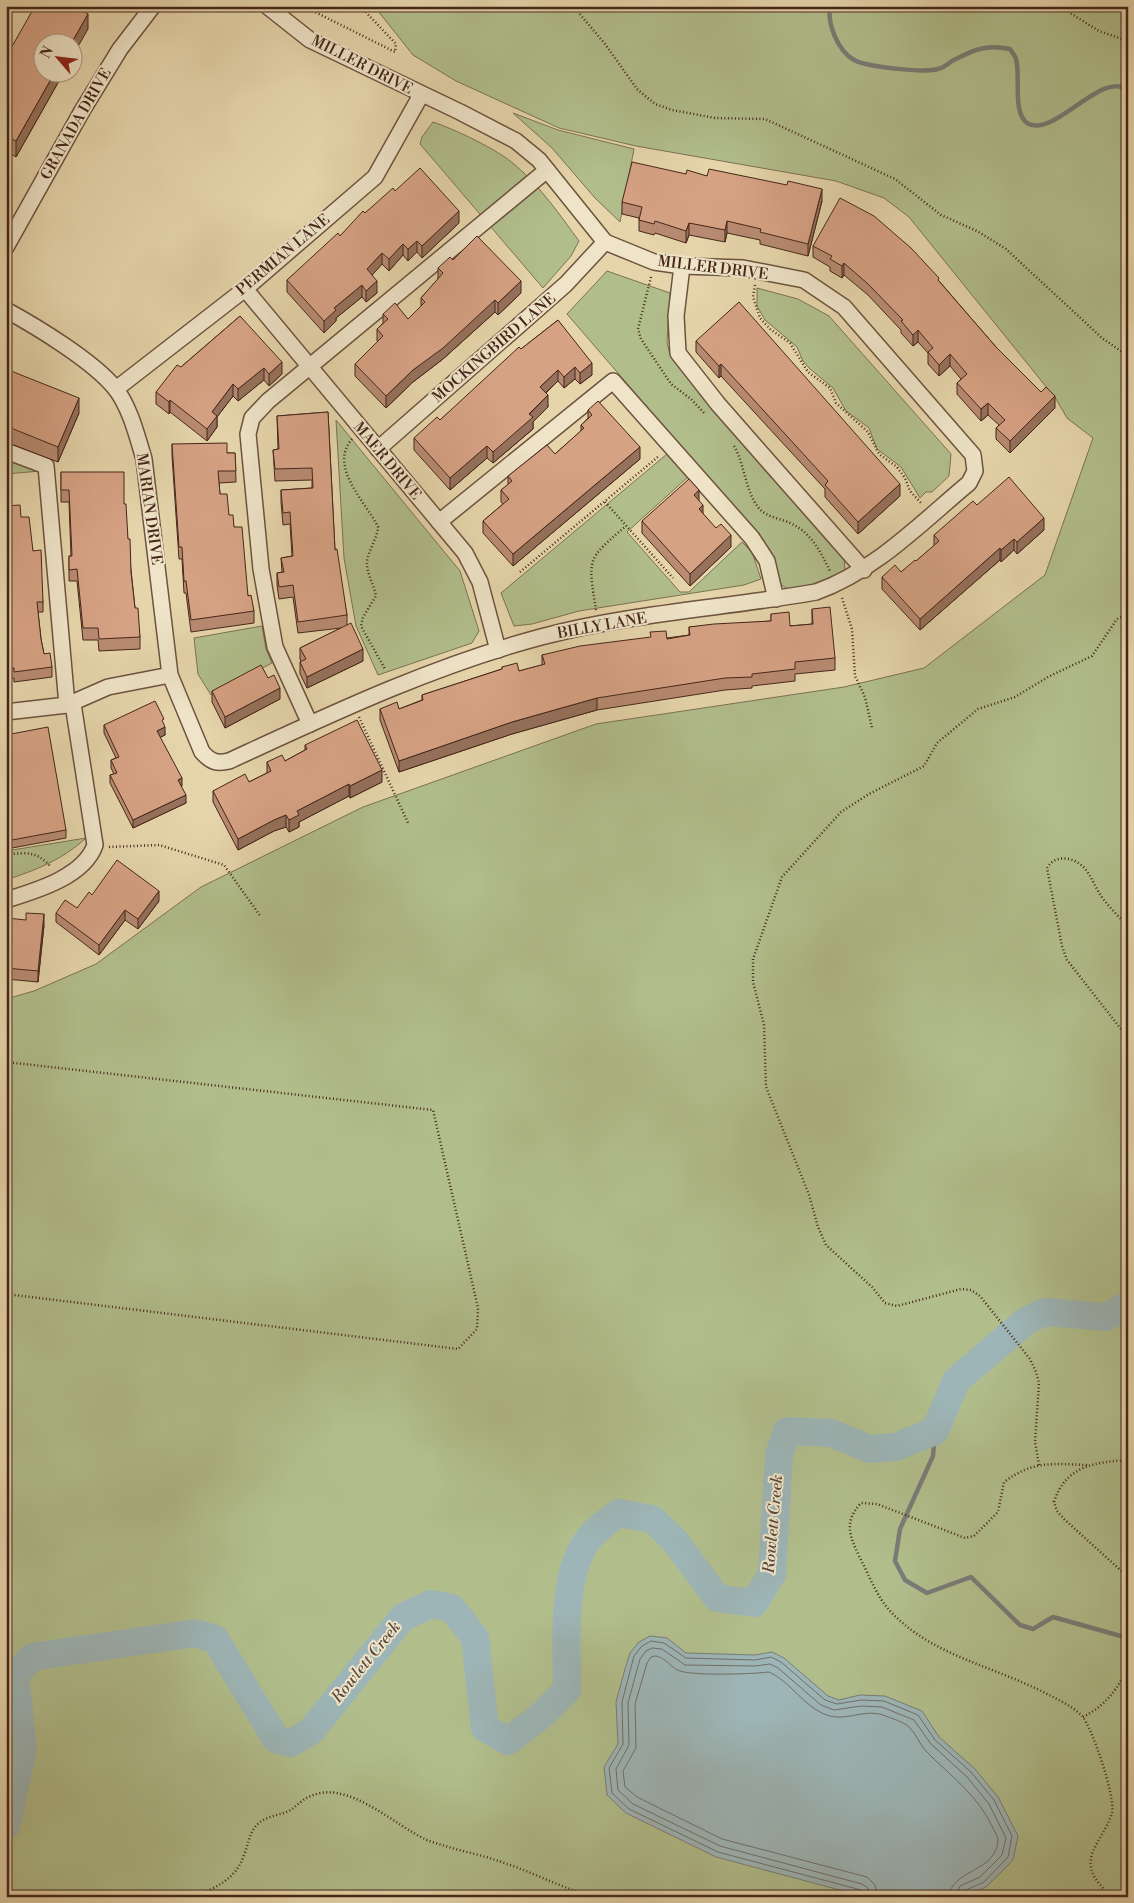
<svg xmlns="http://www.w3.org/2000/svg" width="1134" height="1903" viewBox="0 0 1134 1903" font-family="'Libre Bodoni',serif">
<rect width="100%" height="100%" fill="#e6d5ab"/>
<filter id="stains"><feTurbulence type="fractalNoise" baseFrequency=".004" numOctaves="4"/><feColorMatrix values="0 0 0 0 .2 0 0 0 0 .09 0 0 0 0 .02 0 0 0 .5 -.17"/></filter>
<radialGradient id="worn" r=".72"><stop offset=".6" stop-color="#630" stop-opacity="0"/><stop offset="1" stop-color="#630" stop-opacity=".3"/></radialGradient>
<g fill="#b1be8c" stroke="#7b7253">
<path d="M374,6H1128V1897H6V999L34,991L96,964L201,887L363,807L596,724L844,687L924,668L1045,575L1093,438L1067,418L1056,399L909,217L884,198L836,181L636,146L559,128L456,81L413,55Z"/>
<path d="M513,113L558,130L634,149L620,222L595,198L552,148Z"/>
<path d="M433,122C454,129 499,150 515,165C540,186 560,215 579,241L571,256L543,288L420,144L422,137Z"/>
<path d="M607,271L670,293L667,342L670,355L844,556L845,570C836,581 806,593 791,590C788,589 783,586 780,584L767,546L567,314Z"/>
<path d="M757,288L798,299L829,316L951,454L949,476L932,492H926L920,498L901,467L877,449L869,428L846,411L833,388L810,369L803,361L797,347L765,320L757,306Z"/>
<path d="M336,420L460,571L479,631L472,643L378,675L356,626L344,558Z"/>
<path d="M667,454L688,477L627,532L680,592H689L742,542L752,552L761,579L744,585L579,611L532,624L514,626L501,593Z"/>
<path d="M6,456L40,471L6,474Z"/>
<path d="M262,626L266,649L272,663L211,695L198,674L194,638Z"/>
<path d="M86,838C62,860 36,870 6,880V851Z"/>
</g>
<path fill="#9db5b6" stroke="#7a7c78" d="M650,1636L667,1638L686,1653L755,1655L772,1652L784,1658L828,1696L839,1700L860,1695L885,1696L922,1711L939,1737L975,1769L998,1797L1018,1836L1013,1860L986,1887L962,1897H866L716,1857L626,1813L607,1795L604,1767L618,1744L616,1702L625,1669L630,1653L639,1642Z"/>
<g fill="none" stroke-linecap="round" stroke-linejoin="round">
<g stroke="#716e68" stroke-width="1">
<path d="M864,1897L861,1890L718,1852L629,1809L612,1793L609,1768L623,1744L622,1702L634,1656L642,1646L651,1641L664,1643L686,1658L755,1660L771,1657L781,1662L825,1700L837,1704L861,1700L884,1701L918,1715L935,1740L971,1772L994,1800L1012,1836L1008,1857L984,1882L964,1891L962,1897"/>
<path d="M870,1897L868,1888L862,1884L720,1846L633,1804L618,1790L616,1769L629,1745L628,1703L640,1659L646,1651L652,1648L662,1649L685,1665L755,1666L770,1664L778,1668L821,1705L834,1710L861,1706L882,1707L914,1720L931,1744L967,1777L989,1804L1006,1838L1002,1855L980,1877L960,1886L956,1897"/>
<path d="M878,1897L875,1885L867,1877L722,1839L637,1797L625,1787L623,1771L636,1748L635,1704L647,1663L651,1657C662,1652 670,1668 680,1671C695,1676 753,1674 769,1672C789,1681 801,1702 820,1712C843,1725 860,1708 883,1715C890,1718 905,1722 910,1728C916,1734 919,1743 925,1750C950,1776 975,1792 992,1826C994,1831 998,1836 998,1840C997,1872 950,1870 949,1897"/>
</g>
<g stroke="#7a7c78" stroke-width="4.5">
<path d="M830,6C827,24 838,51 854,60C867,67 923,73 938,69C943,68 948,64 952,61C973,50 985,44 1010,49C1012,52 1015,56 1016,59C1021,76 1012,112 1027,123C1053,140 1104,67 1128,91"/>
<path d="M935,1431L933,1456L900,1529L895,1561L905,1580L927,1593L971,1577L1020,1625L1033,1629L1053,1617L1128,1638"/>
</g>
<path stroke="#9db5b6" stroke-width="28" d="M6,1826L23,1750L15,1675L32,1657L195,1633L215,1639L276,1739L291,1743L311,1731L403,1617L431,1604L452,1608L475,1638L485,1728L508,1741L543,1714L567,1690C567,1644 559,1566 595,1532C602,1525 611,1519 619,1513L652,1519L675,1541L717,1598L754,1603L772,1574L779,1455L787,1431L831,1433L870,1449L896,1447L935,1431L956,1381L1026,1321L1045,1312L1106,1317L1128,1305"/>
<g stroke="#6d523e" stroke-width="18">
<g id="minor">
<path d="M6,247L82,111L120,49L153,6"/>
<path d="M682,266L676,316L678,353L718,404L864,570"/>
<path d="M245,289L465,553L480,582L498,650"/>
<path d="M6,310C37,327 93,361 115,388C130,407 137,436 144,459L170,675L202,752C211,762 217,764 229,761C331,714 432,666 541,637C631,613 725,608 816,592C875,571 921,523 969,483L975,471L973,455L844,307L804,280L743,268L682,266L654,262L605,242L539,160L516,141L460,112L310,40L267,6"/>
<path d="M116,389L245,289L375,177L421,95"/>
<path d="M378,449L566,284L605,242"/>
<path d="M6,451L46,466L67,705"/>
<path d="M439,522L613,381L752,538L767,561L776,599"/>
<path d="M6,712L67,705L108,687L170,675"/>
<path d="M310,724L275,647L261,569L248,434L252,418L268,401L547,170"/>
<path d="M6,900C35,891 84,877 95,845L73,704"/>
</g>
</g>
<g stroke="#45261a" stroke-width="2.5" stroke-dasharray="1 2.5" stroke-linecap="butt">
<path d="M303,6L395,52L396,44L360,6"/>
<path d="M573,6L605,44L637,89L655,104L672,110L715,118L765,119L895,179L941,215L977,231L1006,249L1102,338L1128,356"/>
<path d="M1059,6L1099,31L1128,41"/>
<path d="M651,277L638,329L641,339L671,384L691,399L705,414"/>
<path d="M755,285L753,297L760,318L770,329L790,343L808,372L830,388L836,403L868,432L879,454L897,467L905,478L910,491L921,503"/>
<path d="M352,439C328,467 366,502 378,527C377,539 369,549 367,561C366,572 374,585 376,596L363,617L361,626L385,669"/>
<path d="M734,446C745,465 745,490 758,507C766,518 781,518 792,524C812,534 820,551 830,571"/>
<path d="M605,502L673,578"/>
<path d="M520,572L659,456"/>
<path d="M842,598L852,629L855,676L865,697L872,728"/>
<path d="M596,610C588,558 586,560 626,526"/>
<path d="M359,717L409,825"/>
<path d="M109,847L159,845L224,865L261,917"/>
<path d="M6,849L9,854C29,853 36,851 51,867"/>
<path d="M1128,926C1120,918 1111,909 1104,900C1096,890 1093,879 1086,870C1076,857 1056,853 1047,868L1062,946L1067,960L1128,1038"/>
<path d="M6,1062L433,1110L478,1308L477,1329L458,1349L6,1294"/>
<path d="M1128,1460C1095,1462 1065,1466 1054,1502L1057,1511L1064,1519L1128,1577"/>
<path d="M1039,1465L1035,1442L1039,1383L1036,1372L1030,1359L980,1296L971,1290L961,1289L897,1306L885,1303L872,1287L826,1245L818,1227L809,1195L766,1087L764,1025L753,982V959L782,877L841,812L869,794L924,766L937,743L978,709L1015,697L1048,677L1092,656L1117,619L1128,614"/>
<path d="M1087,1465C1052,1464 1034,1460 1004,1482L998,1512L974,1536L965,1538L877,1504L861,1503C843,1522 850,1537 860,1558C869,1575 877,1597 890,1611C932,1656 994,1666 1047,1694C1059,1700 1072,1706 1082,1716C1092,1727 1116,1798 1112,1813C1103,1843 1073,1859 1105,1890"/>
<path d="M1083,1717C1105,1706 1118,1689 1128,1667"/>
<path d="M194,1897C217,1887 236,1879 244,1855C248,1845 249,1835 255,1827C264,1816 277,1816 289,1811C296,1807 302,1799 311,1796C348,1779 395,1826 427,1840C453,1850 481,1854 507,1864C538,1874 566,1891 599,1897"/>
<path d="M1090,1897C1101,1888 1107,1891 1118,1897"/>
</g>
<use href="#minor" stroke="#efe4c8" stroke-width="15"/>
</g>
<g fill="#b88b72" stroke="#45261a">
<path d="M88,29L42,72H64L16,157L6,151V57Z"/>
<path d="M686,174L707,176L822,201L808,256L760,244V240L727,233L725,242L689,235L686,243L655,233L654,235L639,231V218L622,214V202Z"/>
<path d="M395,191L459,223L422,258L417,252L408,261L403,255L389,271L382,264L372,275L377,293L366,302L362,297L336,318V321L324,333L287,292V280L340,236L365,213Z"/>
<path d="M813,246L939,281L996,347L1055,408L1010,453L996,439V428L999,425L988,415L981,421L957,394V383L961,379L950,366L939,376L928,364V353L918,342L913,346L901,333V330L868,295L844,275L842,278L830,271V267L813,257Z"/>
<path d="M453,260L521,293L498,315L495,312L443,359L413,382L386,408L355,376V364L378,342L377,341V329L383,323V314L408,319L421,306V298L438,279V268Z"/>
<path d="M240,316L282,374L269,386L264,380L238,401L233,396L217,417V427L207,441L170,412L169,414L156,404V392L181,367Z"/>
<path d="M558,320L592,375L580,384L575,379L564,388L558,381L546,393L548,407L533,422V429L493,463L487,458L450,490L414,450V438L440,420L521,349Z"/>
<path d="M696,341L900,496L858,534L825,497V489L721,376L719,378L696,352Z"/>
<path d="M6,369L79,413L58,462L6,442Z"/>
<path d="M588,410L640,459L513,566L483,533V521L503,504L501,502V490L508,485V476L555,454L581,431V425L588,418Z"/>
<path d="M328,412L335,550L347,615V625L363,661L307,688L300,674V662H301L300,659V648L341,628L298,633L293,597L279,599L277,585V573L282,572L281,558L292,556L290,524L283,525L281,502V490L312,488V480L275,481L273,450L278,449L277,416Z"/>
<path d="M172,444L227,453H235L236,482L219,483L220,494L234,527L248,596L254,611V623L191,632L186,593H184L182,559H179L172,456Z"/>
<path d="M61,472L124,504L135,608L140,637V649L99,651L98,640H83L77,581H69V556H71L69,502H61Z"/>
<path d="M699,501L703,514L731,547L690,586L642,533V521Z"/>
<path d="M977,505L1044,530L1017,554L1014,550L1001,562L1000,560L920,630L882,589V577L901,572L916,561L934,546V535Z"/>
<path d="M6,506L21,517L33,551L43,602V612H38L41,639L44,654L52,667V677L14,682V678L6,679Z"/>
<path d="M812,609L835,658V670L795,674V681L752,686V688L725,690L597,710L512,734L399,772L380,720V709H399L422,700V695L502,669V667L519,671L542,665V655L689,635V627L771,621V614L790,626L812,624Z"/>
<path d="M268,678L280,699L225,728L212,702V691Z"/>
<path d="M104,725L164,726L165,735L160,737L182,786H181L186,803L133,828L110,783V775L114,774L111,768V760L116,758L104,733Z"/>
<path d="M6,735L66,830V838L12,848L6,815Z"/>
<path d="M305,745L382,782L350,798L349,796L299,822V827L289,832L286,827L274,831L238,850L213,802V791L249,782L267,773V762L285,761L305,750Z"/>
<path d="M92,895L159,901L138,929L125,920L99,955L56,922V913L77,908Z"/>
<path d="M6,925H44L38,982L6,979Z"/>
</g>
<g fill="#96715c" stroke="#45261a">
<path d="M88,14V29L72,57V42Z"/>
<path d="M55,72H64L16,157V141Z"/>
<path d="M822,189V201L808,256V244Z"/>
<path d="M459,211V223L422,258V246Z"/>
<path d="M727,221V233L725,242V230Z"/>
<path d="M689,223V235L686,243V231Z"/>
<path d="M417,241V252L408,261V249Z"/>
<path d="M403,244V255L389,271V259Z"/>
<path d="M382,253V264L367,281V269Z"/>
<path d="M844,263V275L842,278V266Z"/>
<path d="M377,281V293L366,302V291Z"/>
<path d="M521,281V293L498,315V303Z"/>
<path d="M362,285V297L336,318V321L324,333V321L334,308Z"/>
<path d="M495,300V312L443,359L413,382L386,408V396L413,370Z"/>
<path d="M918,330V342L913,346V335Z"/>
<path d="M950,354V366L939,376V365Z"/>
<path d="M282,362V374L269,386V374Z"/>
<path d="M592,363V375L580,384V373Z"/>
<path d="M721,364V376L719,378V366Z"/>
<path d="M575,367V379L564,388V377Z"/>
<path d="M264,368V380L238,401V389Z"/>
<path d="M558,370V381L540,398V387Z"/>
<path d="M233,384V396L217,417V427L207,441V429L212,412Z"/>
<path d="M548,395V407L533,422V429L493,463V452Z"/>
<path d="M1055,396V408L1010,453V441Z"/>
<path d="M79,398V413L58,462V447Z"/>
<path d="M170,400V412L169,414V402Z"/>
<path d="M988,403V415L981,421V409Z"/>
<path d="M487,446V458L450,490V478Z"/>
<path d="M640,447V459L513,566V554Z"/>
<path d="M900,484V496L858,534V522Z"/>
<path d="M699,490V502L694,495Z"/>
<path d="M703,505V517L699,509Z"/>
<path d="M1044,518V530L1017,554V542Z"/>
<path d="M731,535V547L690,586V574Z"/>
<path d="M1014,539V550L1001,562V550Z"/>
<path d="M1000,548V560L920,630V619Z"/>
<path d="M363,649V661L307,688V677Z"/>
<path d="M280,688V699L225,728V717Z"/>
<path d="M597,698V710L512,734L399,772V761L512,722Z"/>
<path d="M165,727V735L157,739V731Z"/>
<path d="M382,770V782L350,798V786Z"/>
<path d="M182,778V786L178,788V780Z"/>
<path d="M349,784V796L299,822V827L289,832V820L297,811Z"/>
<path d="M186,795V803L133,828V820Z"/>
<path d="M286,815V827L274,831L238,850V839L274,820Z"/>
<path d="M159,891V901L138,929V919Z"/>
<path d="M125,910V920L99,955V945Z"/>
<path d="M44,914V925L38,982V971Z"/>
</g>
<g fill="#d6a284" stroke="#45261a">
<path d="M35,6H75L88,14L72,42H42V72H55L16,141L6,136V57Z"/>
<path d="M632,162L686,174L687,170L707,176L709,169L787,185L788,181L822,189L808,244L760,232L761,229L727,221L725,230L689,223L686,231L655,221L654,224L639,220L642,207L622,202Z"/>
<path d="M420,168L459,211L422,246L417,241L408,249L403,244L389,259L382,253L367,269L377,281L366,291L362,285L334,308L336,310L324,321L287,280L338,233L340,236L363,211L365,213L393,188L395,191Z"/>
<path d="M840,198L874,216L911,248L939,278L938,280L996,347L1041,392L1046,387L1055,396L1010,441L996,428L1005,420L988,403L981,409L957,383L967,374L950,354L939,365L928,352L933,348L918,330L913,335L901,321L903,320L868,284L844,263L842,266L830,259L832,256L813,246Z"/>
<path d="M477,236L521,281L498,303L495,300L443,348L413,370L386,396L355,364L383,336L377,329L388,319L383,314L395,303L408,319L425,302L421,298L443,273L438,268L450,257L453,260Z"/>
<path d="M739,302L900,484L858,522L825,485L828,481L721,364L719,366L696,341Z"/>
<path d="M240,316L282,362L269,374L264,368L238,389L233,384L212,412L217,416L207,429L170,400L169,402L156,392L177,365L181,367Z"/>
<path d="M558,320L592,363L580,373L575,367L564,377L558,370L540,387L548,395L529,414L533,417L493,452L487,446L450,478L414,438L437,417L440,420L519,347L521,349Z"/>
<path d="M6,369L79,398L58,447L6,426Z"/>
<path d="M598,401L640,447L513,554L483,521L509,499L501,490L512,481L508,476L547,445L555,454L584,428L581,425L592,415L588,410Z"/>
<path d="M328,412L335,550L337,549L347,615L298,622L293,585L279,587L277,573L284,572L281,558L293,556L290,512L283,513L281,490L313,488L312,468L275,469L273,450L279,449L277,416Z"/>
<path d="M227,443V453H235L236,471H218L220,494H227L229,515H233L234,527H242L248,596L251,595L254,611L191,620L186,581H184L182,547H179L172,444Z"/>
<path d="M61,472H124V504H126L128,539H130L131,572L135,608H138L140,637L99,639L98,628H83L77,569L69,570V556H72L69,490H61Z"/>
<path d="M1009,477L1044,518L1017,542L1014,539L1001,550L1000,548L920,619L882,577L895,565L901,572L915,560L916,561L939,541L934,535L973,501L977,505Z"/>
<path d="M689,479L699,490L694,495L703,505L699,509L716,528L721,524L731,535L690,574L642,521Z"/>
<path d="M20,505L21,517H29L33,551L41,550L43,602H37L41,639L44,654L50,653L52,667L14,672V668L6,669V506Z"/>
<path d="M830,607L835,658L795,662V669L752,674V677L725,678L597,698L512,722L399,761L380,709L397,702L399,709L423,700L422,695L502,669V667L517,663L519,671L545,664L542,655L580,646L651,637L650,632L666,631L667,639L690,635L689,627L714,624L771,621V614L789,612L790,626L813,624L812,609Z"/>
<path d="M351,623L363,649L307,677L300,662L306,659L300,648Z"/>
<path d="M261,665L268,678L274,675L280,688L225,717L212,691Z"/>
<path d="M155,701L164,719L162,720L165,727L157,731L182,778L178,780L186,795L133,820L110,775L117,773L111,760L119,757L104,725Z"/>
<path d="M357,720L382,770L350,786L349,784L297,811L299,815L289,820L286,815L274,820L238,839L213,791L245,774L249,782L271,771L267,762L282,755L285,761L307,749L305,745Z"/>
<path d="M48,727L66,830L12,840L6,807V735Z"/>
<path d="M117,860L159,891L138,919L125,910L99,945L56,913L65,900L77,908L89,892L92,895Z"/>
<path d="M26,913L44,914L38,971L6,968L7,918L26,920Z"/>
</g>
<g text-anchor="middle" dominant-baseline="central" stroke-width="4" stroke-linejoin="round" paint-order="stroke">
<g font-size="15" fill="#45261a" stroke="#efe4c8">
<text transform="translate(362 65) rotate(27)">MILLER DRIVE</text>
<text transform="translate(76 124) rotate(-60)">GRANADA DRIVE</text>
<text transform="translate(283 255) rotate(-40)">PERMIAN LANE</text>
<text transform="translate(713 268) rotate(7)">MILLER DRIVE</text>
<text transform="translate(494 348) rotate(-41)">MOCKINGBIRD LANE</text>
<text transform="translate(387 461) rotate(50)">MAER DRIVE</text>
<text transform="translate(149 509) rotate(82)">MARIAN DRIVE</text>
<text transform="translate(602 626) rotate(-10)">BILLY LANE</text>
</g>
<g font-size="16" font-style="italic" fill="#5b4a41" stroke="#efe4c8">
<text transform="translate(773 1524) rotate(-85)">Rowlett Creek</text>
<text transform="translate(366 1662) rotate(-51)">Rowlett Creek</text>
</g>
</g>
<rect width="1134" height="1903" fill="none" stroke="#e6d5ab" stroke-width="25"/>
<rect x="8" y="8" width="1119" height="1888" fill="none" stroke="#45261a" stroke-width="2.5"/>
<rect x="12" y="12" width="1109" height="1878" fill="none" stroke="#45261a"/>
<g transform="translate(58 58) rotate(298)"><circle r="24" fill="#efe4c8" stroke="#ab9882"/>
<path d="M0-4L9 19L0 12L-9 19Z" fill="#8f2418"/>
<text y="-8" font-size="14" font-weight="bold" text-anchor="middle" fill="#45261a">N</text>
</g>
<rect width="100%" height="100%" filter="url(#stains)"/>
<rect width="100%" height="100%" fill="url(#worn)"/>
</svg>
